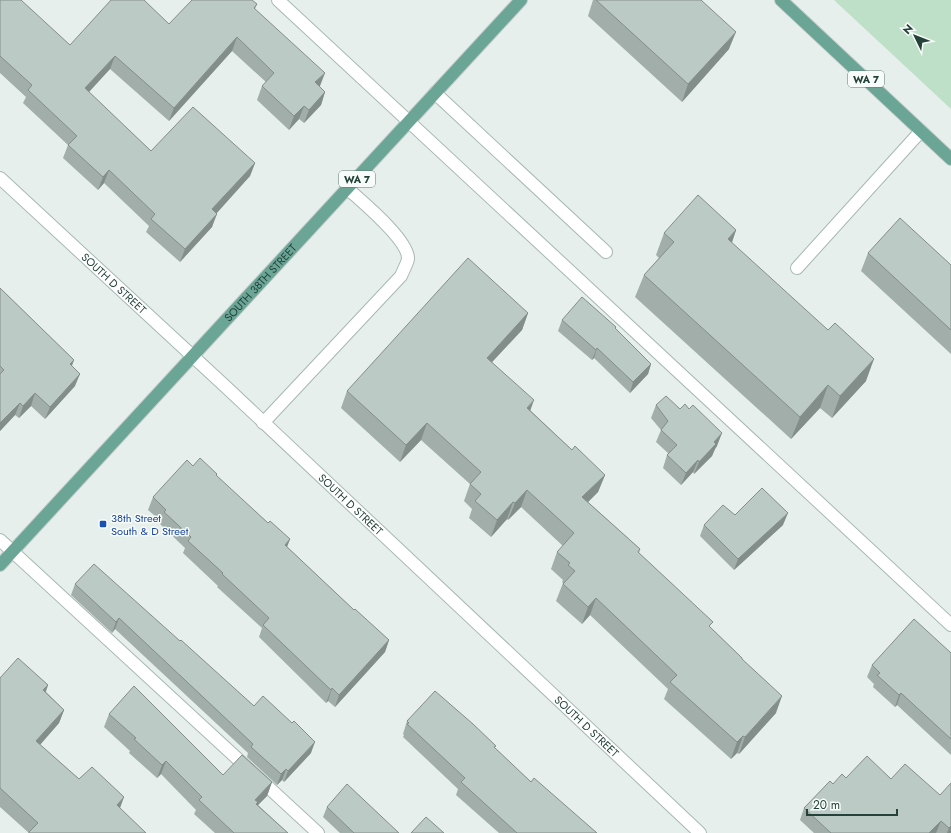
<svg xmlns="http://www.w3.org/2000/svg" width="951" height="833" viewBox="0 0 951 833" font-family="Jost,sans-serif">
<rect width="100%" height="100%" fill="#e6efeb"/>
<path fill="#bfe0c8" d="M834,0H951V109Z"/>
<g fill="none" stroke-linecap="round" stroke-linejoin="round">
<g stroke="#a8b8b2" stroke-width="14">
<g id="lane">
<path d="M278,0L951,625"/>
<path d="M435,93L606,252"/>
<path d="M797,268L921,131"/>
<path d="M263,423L401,276C403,271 407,264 408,259C409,240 361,201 348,189"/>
<path d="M0,540L318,833"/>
</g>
</g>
<g stroke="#a8b8b2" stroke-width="14">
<g id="street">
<path id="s1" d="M0,178L226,387L700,833"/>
</g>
</g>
<g stroke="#c2cac8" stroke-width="14">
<g id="primary">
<path d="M781,0L951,159"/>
<path id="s2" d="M0,565L521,0"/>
</g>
</g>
<use href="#lane" stroke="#fff" stroke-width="12"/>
<use href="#street" stroke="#fff" stroke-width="12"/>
<use href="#primary" stroke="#6aa596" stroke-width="12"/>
</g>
<g fill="#a1aea9">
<path d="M0,0L70,45L169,24L257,4L255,9L319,86L325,92L321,105L304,123L299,119L289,130L257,100L262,86L266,82L232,51L169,121L110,69L88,92L151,151L255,163L250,176L216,213L212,227L180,262L146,232L149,226L104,183L98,190L63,158L68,145L23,103L26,97L0,73Z"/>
<path d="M593,0H701L729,49L682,102L588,16Z"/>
<path d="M736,230L732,243L866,381L832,418L820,408L791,439L635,297L644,275L659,258L656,255L664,233Z"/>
<path d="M868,253L951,265V354L861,271Z"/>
<path d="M0,288L74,360L72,366L75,386L45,419L31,406L19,418L15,415L0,431Z"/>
<path d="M528,313L522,330L492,362L530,410L572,450L605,475L598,492L588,502L640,549L639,553L711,628L742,658V660L776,713L739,754L737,753L731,759L664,699L668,689L590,615L582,624L556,601L563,583L562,582L563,580L551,569L557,552L563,546L521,507L508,520L507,519L491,537L469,518L472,509L464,501L470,484L421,440L400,462L341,408L347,391Z"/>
<path d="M562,320L616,327L615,329L651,364L648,374L630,393L594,358L592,360L558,331Z"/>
<path d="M656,405L680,409H689L717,446L715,449L712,456L694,474L693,472L681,485L663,468L667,455L669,454L656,442L661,430L651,418Z"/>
<path d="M193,466L217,474L216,476L268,523L290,539L287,547L354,610L389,640L385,652L335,707L328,701L326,703L259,637L262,628L217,587L218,586L183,553L185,548L160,524L161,521L148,510L153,497Z"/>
<path d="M735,515L783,525L734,570L700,536L704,525Z"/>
<path d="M75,584L180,641L254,706L311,753L284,782L282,780L277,785L247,757L248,753L115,629L112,633L71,595Z"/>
<path d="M951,653V755L897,705L895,707L873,687L874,684L867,677L872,665Z"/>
<path d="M0,678L48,685L46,692L64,710L59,723L40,745L79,779L120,809L146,833H29L0,807Z"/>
<path d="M109,714L223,775L272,782L267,796L258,805L288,833H215L194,814L196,810L161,774L157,778L129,753L130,751L104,727Z"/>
<path d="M407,721L495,748L531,782L597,833H499L456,795L458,789L403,737L404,735L403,734Z"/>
<path d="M846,778L891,779L940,795L951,833H814L800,820L804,808L833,784Z"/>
<path d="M327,807L399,833H340L323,817Z"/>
</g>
<g fill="#838d89">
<path d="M736,32L729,49L682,102L688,84Z"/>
<path d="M237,37L232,51L169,121L174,108Z"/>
<path d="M115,56L110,69L80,102L85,88Z"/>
<path d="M325,73L320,86L311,96L315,82Z"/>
<path d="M325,92L321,105L304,123L309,110Z"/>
<path d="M304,106L299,119L289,130L294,116Z"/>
<path d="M255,163L250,176L208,223L212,209Z"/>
<path d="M109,170L104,183L98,190L103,177Z"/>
<path d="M217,214L212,227L180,262L185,249Z"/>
<path d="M736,230L728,253V239Z"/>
<path d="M528,313L522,330L480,375L487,358Z"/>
<path d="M597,348L594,358L592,360L596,350Z"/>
<path d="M874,359L866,381L832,418L840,396Z"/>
<path d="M74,360L69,372L70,364Z"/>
<path d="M651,364L648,374L630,393L633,382Z"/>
<path d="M80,374L75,386L45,419L50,407Z"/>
<path d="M828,385L820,408L791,439L800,417Z"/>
<path d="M35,393L31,406L19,418L23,406Z"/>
<path d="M534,400L528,417L527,408Z"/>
<path d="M20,403L15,415L0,431V423Z"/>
<path d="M427,423L421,440L400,462L406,445Z"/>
<path d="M722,433L717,446L715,449L712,456L694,474L699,462L714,442Z"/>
<path d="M698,460L693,472L681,485L686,473Z"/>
<path d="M605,475L598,492L576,514L582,497Z"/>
<path d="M527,490L521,507L508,520L515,503Z"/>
<path d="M513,502L507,519L491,537L497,520Z"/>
<path d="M788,513L783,525L734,570L738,559Z"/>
<path d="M290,539L285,552V545Z"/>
<path d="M596,598L590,615L582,624L588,607Z"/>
<path d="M119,618L115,629L112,633L116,622Z"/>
<path d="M389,640L385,652L335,707L339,695Z"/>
<path d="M48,685L43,698V690Z"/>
<path d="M332,688L328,701L326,703L331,690Z"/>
<path d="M901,693L897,705L895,707L899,695Z"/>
<path d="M782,696L776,713L739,754L745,737Z"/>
<path d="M64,710L59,723L31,755L36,741Z"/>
<path d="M743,736L737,753L731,759L737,742Z"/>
<path d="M315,742L311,753L284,782L288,771Z"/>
<path d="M166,761L161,774L157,778L162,765Z"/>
<path d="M286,769L282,780L277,785L281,774Z"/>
<path d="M272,782L267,796L255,808V800Z"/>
<path d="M124,797L119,811L117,805Z"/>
<path d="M941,821L936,833H929Z"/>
<path d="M951,826V833H947L949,828Z"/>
</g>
<g fill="#bbcac4" stroke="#838d89">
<path d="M0,0H21L70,45L111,0H144L169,24L192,0H252L257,4L254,8L325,73L315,82L325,92L309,110L304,106L294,116L262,86L274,73L237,37L174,108L115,56L85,88L151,151L193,107L255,163L212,209L217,214L185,249L151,219L155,214L109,170L103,177L68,145L77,136L28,90L32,85L0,56Z"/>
<path d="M596,0H701L736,32L688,84Z"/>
<path d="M698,195L736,230L728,239L828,330L835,323L874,359L840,396L828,385L800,417L644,275L674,242L664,233Z"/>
<path d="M900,218L951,265V330L868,253Z"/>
<path d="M468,258L528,313L487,358L534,400L527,408L572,450L575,446L605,475L582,497L640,549L638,552L713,622L709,626L742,658V659L782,696L745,737L743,736L737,742L670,682L677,675L596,598L588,607L563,584L575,571L568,565L570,563L557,552L574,533L527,490L515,503L513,502L497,520L475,501L481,494L470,484L481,472L427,423L406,445L347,391Z"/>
<path d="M0,288L74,360L70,364L80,374L50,407L35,393L23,406L20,403L0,423V374L4,370L0,366Z"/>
<path d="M582,297L616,327L615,328L651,364L633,382L597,348L596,350L562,320Z"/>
<path d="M666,396L680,409L685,404L689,409L693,405L722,433L714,442L716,444L699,462L698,460L686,473L667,455L677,445L661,430L668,421L656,405Z"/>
<path d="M200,458L217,474L216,475L268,523L270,521L290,539L285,545L354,610L355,609L389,640L339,695L332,688L331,690L263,625L269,618L222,574L223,573L188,541L191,537L164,512L166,510L153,497L187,460L193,466Z"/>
<path d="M762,488L788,513L738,559L704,525L723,505L735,515Z"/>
<path d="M94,564L180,641L181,640L254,706L263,696L292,723L294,721L315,742L288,771L286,769L281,774L251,747L253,744L119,618L116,622L75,584Z"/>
<path d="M914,619L951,653V739L901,693L899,695L877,675L880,673L872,665Z"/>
<path d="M18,658L48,685L43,690L64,710L36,741L79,779L92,767L124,797L117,805L119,807L146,833H29V832L38,823L0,788V678Z"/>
<path d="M134,686L223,775L242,755L272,782L255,800L258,802L256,804L288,833H234L199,800L202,797L166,761L162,765L134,739L136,738L109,714Z"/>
<path d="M435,691L473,724L496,746L494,747L531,782L534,778L597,833H517L461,782L465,778L407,724L409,723L407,721Z"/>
<path d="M867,756L891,779L905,764L940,795L951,783V826L949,828L941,821L929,833H831L804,808L830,781L833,784L842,774L846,778Z"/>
<path d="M347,784L399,833H354L327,807Z"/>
<path d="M426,817L444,833H411Z"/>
</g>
<rect fill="#1a4fb4" stroke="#f7fbf9" stroke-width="1.5" x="99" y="520" width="8" height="8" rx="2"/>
<g text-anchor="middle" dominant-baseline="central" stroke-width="3" stroke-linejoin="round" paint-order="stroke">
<g fill="#f7fbf9" stroke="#637a73" stroke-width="1">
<rect x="848" y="71" width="36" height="16" rx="3"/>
<rect x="339" y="171" width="36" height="16" rx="3"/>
</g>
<g font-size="10" font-weight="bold" fill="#24423a">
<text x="866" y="79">WA 7</text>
<text x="357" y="179">WA 7</text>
</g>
<g font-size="11" fill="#24423a" stroke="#f7fbf9">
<text stroke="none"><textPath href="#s1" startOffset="155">SOUTH D STREET</textPath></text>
<text stroke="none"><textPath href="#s2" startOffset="384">SOUTH 38TH STREET</textPath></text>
<text stroke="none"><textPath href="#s1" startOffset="479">SOUTH D STREET</textPath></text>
<text stroke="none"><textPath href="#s1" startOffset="803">SOUTH D STREET</textPath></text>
</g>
<g font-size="11" fill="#164399" stroke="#f7fbf9" text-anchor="start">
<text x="111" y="518">38th Street<tspan x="111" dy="13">South &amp; D Street</tspan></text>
</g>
</g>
<g transform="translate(915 36) rotate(313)" stroke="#f7fbf9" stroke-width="3" paint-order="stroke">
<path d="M0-3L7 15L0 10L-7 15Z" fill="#24423a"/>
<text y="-6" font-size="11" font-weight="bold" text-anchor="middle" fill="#24423a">N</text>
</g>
<path d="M807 809v6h90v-6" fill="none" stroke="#24423a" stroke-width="2"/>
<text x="813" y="809" font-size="12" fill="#24423a" stroke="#f7fbf9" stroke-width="3" paint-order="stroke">20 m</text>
</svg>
